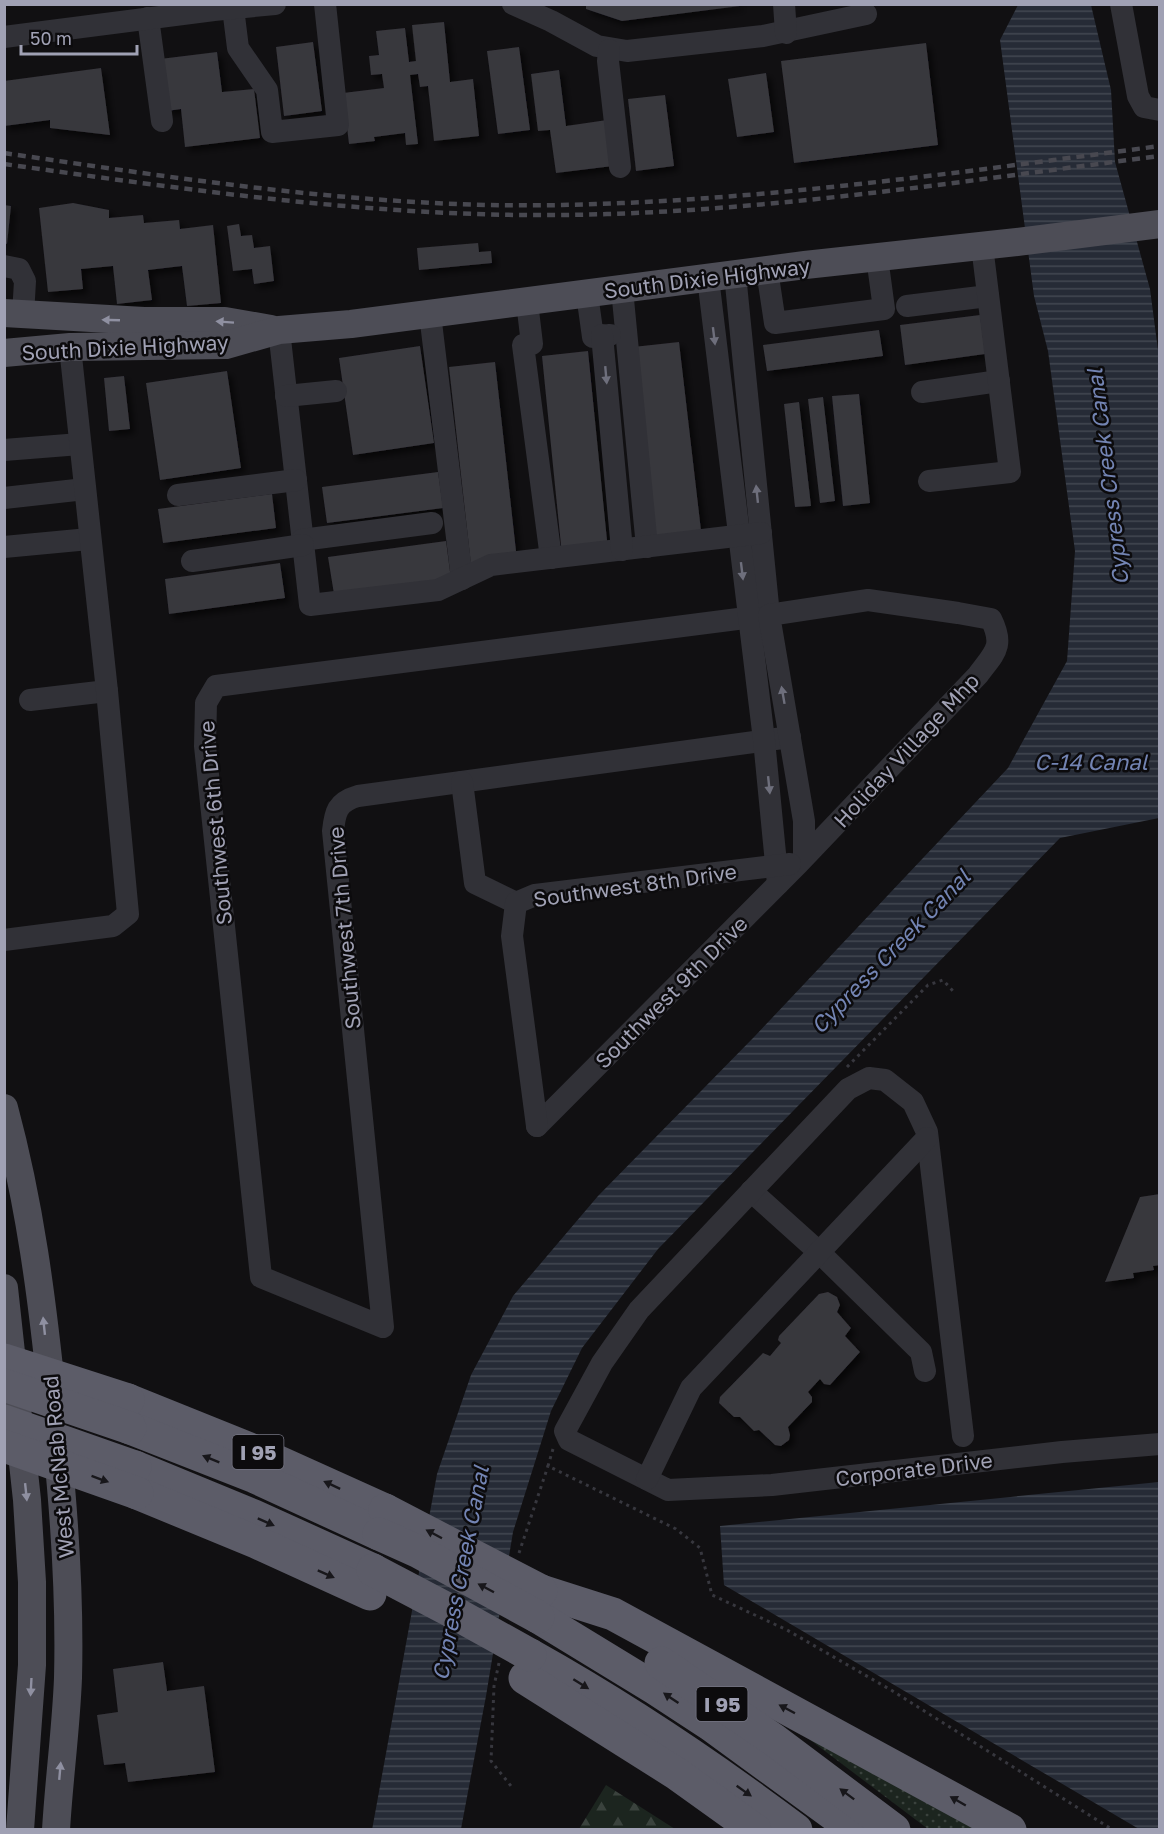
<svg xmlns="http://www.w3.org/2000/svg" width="1164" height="1834" viewBox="0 0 1164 1834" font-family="'Golos Text',sans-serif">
<defs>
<pattern id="grass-dots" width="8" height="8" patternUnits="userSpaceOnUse" patternTransform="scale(1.5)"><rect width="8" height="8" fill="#1c251f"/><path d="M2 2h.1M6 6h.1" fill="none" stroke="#3a423d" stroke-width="1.8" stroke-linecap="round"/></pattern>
<pattern id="forest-firs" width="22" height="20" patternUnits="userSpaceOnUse" patternTransform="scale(1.5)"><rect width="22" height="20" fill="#1c251f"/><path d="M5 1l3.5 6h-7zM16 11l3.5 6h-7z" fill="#3a423d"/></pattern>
<pattern id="water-rules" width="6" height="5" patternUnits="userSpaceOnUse" patternTransform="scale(1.5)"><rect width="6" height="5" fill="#262b36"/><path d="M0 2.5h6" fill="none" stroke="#424751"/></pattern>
<filter id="shadow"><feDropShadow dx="4.5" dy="4.5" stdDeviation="3" flood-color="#0009"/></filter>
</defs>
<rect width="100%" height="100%" fill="#111012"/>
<path fill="url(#grass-dots)" d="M793,1727L987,1829H928Z"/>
<path fill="url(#forest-firs)" d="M606,1785L675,1829H579Z"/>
<g fill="url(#water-rules)">
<path d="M1018,5H1091L1111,90L1115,162L1150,289L1159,358V818L1060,838L658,1249L582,1348L551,1411L513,1532L486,1696L461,1829L372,1830L437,1474L471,1375L513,1296L598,1196L755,1036L1008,768L1067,661L1075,551L1048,351L1034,296L1000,40Z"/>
<path d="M1159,1482V1829H1139L724,1585L720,1526Z"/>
</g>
<g fill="#38373d" filter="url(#shadow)">
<path d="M586,4H740V6L622,21L586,9Z"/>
<path d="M444,22L450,82L473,79L479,136L434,141L428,86L420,87L418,74L410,75L418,144L406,145L405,133L374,137L375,141L349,144L343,93L384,88L382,74L371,75L369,56L379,55L376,31L405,28L409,62L416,61L412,25Z"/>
<path d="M313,42L322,111L284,116L276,47Z"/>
<path d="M926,43L938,145L794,163L781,61Z"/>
<path d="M519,47L530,130L498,134L487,51Z"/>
<path d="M217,52L222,92L254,89L260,138L185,147L181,109L167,111L160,59Z"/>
<path d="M101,68L110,135L50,128V120L4,126V81Z"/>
<path d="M559,70L566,126L607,120L613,166L556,173L550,130L538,131L531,74Z"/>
<path d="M766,73L774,132L737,137L728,79Z"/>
<path d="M665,95L674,166L636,171L628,99Z"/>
<path d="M73,203L109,210V218L143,215L144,223L179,220L180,229L213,225L221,303L187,306L182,266L148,270L152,300L117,304L113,266L81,269L83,289L48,292L39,208Z"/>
<path d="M4,205L11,206L7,244L4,243Z"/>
<path d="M239,224L241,236L252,235L254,248L270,246L274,281L254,284L252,269L233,271L227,226Z"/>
<path d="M478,243L479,252L491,251L492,263L419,270L417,248Z"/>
<path d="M980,315L985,354L905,365L900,325Z"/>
<path d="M879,330L883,356L767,371L763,345Z"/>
<path d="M679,342L702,539L656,544L633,347Z"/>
<path d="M420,346L434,443L353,455L339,358Z"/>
<path d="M588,351L608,550L562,555L542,356Z"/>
<path d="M495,362L517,560L471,565L449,367Z"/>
<path d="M227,371L241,468L160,480L146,383Z"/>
<path d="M124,376L130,429L109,431L104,378Z"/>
<path d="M859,394L870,503L843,506L832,396Z"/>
<path d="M823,397L835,501L820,503L808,399Z"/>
<path d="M799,402L811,506L795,507L784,404Z"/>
<path d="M438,472L443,508L327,523L322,487Z"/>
<path d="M272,494L276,528L163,543L158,509Z"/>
<path d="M446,541L451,579L334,594L328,557Z"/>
<path d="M280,563L285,598L169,614L165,579Z"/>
<path d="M1160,1194V1265L1153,1266L1154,1270L1133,1273L1134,1278L1105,1282L1140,1197Z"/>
<path d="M828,1292L837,1297L840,1305L837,1312L851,1328L845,1336L860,1352L830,1385L824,1384L820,1379L808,1392L812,1397V1402L788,1427L790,1435L789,1440L781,1446L775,1445L759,1430L754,1431L740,1417H734L719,1403L720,1397L763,1353L770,1356L781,1343L778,1340L779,1336L819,1294Z"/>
<path d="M163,1662L167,1691L204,1686L215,1772L128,1782L125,1763L104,1765L97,1715L118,1712L113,1669Z"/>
</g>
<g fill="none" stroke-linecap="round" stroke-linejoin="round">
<g stroke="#37373e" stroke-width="3" stroke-dasharray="3 4.5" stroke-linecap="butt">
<path d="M847,1067L928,985L943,980L953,991"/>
<path d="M553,1449L548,1466L676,1529L700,1548L712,1595L787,1630L891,1690L1113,1830"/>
<path d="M519,1553L548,1466"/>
<path d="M499,1663L494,1686L491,1761L511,1786"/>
</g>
<g stroke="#313137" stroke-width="22">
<path d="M513,4L551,21L597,46L627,51L763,36L866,14"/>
<path d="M784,4L786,33"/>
<path d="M1121,4L1138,96L1144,107L1160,110"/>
<path d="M233,8L238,48L267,90L272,132L338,125L325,4"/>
<path d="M148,18L162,121"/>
<path d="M4,37L214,10L275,4"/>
<path d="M609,50L608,61L620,167"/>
<path d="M4,266L19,269L25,281L23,315"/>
<path d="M767,270L775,323L884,309L877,257"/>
<path d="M735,274L769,615L216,686L206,703L205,746L261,1277L383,1327L333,831C335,812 337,802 358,796L790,737"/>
<path d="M708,278L764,740L778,884"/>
<path d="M622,289L647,547"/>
<path d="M587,294L593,337L610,335"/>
<path d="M527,302L532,344L523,345L551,558"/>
<path d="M907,306L988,296"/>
<path d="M430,314L462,579"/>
<path d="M279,330L310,605L438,590L491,565L761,533"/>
<path d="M602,335L622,550"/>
<path d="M922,392L999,381"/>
<path d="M286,396L336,391"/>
<path d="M4,450L80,444"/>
<path d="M929,481L1010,472L982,246"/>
<path d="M178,495L296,480"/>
<path d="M4,498L85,489"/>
<path d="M302,540L432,523"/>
<path d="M4,547L89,539"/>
<path d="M192,561L303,545"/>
<path d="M30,700L107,691"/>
<path d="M462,782L475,883L516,903"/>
<path d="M4,940L113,926L128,914L107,691L70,347"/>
<path d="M537,1126L799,863L978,675C994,653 1005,647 991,619L958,613L868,600L769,615L804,821V857"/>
<path d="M537,1126L512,936L516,903L535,895L790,864"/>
<path d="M751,1191L820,1253L921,1352L925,1371"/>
<path d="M963,1436L927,1132L913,1102L885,1080L869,1078L848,1089L639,1310L602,1363L565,1431L569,1440L668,1490L772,1485L1062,1452L1160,1444"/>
<path d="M647,1479L691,1388L927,1138"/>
</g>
<g stroke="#4d4d56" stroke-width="28">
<path d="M4,313L144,321H225L271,329"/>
<path d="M4,353L70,347L226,345L279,330L351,324L805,265L1017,242L1160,224"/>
<path d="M4,1108C30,1204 42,1298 52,1396"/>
<path d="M4,1288L27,1500L32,1582V1665L20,1830"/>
<path d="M56,1830C59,1779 66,1729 68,1678C70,1600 65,1523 57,1445"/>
</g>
<g stroke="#5c5c68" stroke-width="33">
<path d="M128,1400L252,1450L385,1510"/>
<path d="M130,1428L255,1477L379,1534"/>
<path d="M135,1467L254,1516L373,1570"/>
<path d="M137,1493L256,1542L370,1594"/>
<path d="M541,1591L613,1614L1010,1830"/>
<path d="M538,1617L656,1689L711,1725L855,1830"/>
<path d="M530,1655C623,1707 711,1766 796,1830"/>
<path d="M661,1663L774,1740L894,1830"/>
<path d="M525,1678L677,1774L755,1830"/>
</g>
<g stroke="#484850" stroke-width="4.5" stroke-dasharray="8 6" stroke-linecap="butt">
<path d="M4,153C189,180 374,209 562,205C762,201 961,172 1160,146"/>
<path d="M4,164C190,190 373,217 562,215C762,213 961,181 1160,156"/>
</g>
<g stroke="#5c5c68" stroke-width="33">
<path d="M4,1360L128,1400"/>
<path d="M4,1385L130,1428"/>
<path d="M4,1421L135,1467"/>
<path d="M4,1446L137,1493"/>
<path d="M385,1510L541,1591"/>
<path d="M379,1534L419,1552L538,1617"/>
<path d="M373,1570L451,1611L530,1655"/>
</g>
</g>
<defs><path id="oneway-solid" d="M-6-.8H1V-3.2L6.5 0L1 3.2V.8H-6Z" transform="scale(1.5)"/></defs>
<g fill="#8f90a1">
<use href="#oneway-solid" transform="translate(111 320) rotate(-178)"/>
<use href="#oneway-solid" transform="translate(225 322) rotate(-176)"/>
<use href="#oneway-solid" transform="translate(44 1326) rotate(-96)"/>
<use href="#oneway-solid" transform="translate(26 1492) rotate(84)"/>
<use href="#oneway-solid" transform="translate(31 1687) rotate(93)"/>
<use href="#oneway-solid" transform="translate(60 1771) rotate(-85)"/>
</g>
<g fill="#6e6f7c">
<use href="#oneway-solid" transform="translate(714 336) rotate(83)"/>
<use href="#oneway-solid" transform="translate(606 375) rotate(85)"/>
<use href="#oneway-solid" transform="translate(757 494) rotate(-96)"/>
<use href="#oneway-solid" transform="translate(742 571) rotate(83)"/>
<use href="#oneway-solid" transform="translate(783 695) rotate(-100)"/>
<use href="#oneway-solid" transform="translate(769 785) rotate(84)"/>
</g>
<g fill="#18171b">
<use href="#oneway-solid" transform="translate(211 1459) rotate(-158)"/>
<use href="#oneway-solid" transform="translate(100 1479) rotate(20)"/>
<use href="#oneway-solid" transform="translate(332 1485) rotate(-155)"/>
<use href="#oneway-solid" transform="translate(266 1522) rotate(24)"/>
<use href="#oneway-solid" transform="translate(434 1534) rotate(-152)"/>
<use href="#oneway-solid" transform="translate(326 1574) rotate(24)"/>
<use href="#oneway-solid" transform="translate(486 1588) rotate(-152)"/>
<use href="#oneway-solid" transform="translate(581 1684) rotate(32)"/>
<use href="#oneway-solid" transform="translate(671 1698) rotate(-146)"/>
<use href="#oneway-solid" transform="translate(787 1709) rotate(-152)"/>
<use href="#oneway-solid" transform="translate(744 1791) rotate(35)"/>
<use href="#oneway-solid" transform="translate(847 1794) rotate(-143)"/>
<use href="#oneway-solid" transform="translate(958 1801) rotate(-150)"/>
</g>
<g text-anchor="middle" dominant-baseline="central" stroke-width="5" stroke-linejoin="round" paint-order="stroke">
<g fill="#0c0b0d" stroke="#747482" stroke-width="1.5">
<rect x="232.5" y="1435" width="51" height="34" rx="4.5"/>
<rect x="696.5" y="1687" width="51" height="34" rx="4.5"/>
</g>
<g font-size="20" font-weight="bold" fill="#a0a1b4">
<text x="258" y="1452">I 95</text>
<text x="722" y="1704">I 95</text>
</g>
<g font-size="21" fill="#a0a1b4" stroke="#0c0b0d">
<text transform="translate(707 278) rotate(-7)">South Dixie Highway</text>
<text transform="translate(125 347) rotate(-3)">South Dixie Highway</text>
<text transform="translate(906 750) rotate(-47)">Holiday Village Mhp</text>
<text transform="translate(215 823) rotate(-95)">Southwest 6th Drive</text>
<text transform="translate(635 885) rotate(-8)">Southwest 8th Drive</text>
<text transform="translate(344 928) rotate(-95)">Southwest 7th Drive</text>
<text transform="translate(671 992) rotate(-45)">Southwest 9th Drive</text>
<text transform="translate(58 1467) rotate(-95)">West McNab Road</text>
<text transform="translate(914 1469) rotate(-7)">Corporate Drive</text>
</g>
<g font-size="22" font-style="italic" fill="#7384b3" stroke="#0c0b0d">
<text transform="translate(1107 477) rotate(-97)">Cypress Creek Canal</text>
<text x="1091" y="761">C-14 Canal</text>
<text transform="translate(890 951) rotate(-46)">Cypress Creek Canal</text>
<text transform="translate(460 1573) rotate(-79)">Cypress Creek Canal</text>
</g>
</g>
<rect width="1164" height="1834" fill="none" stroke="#a0a1b4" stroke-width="12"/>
<path d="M21 45v9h116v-9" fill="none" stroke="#a0a1b4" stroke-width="3"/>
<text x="30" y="45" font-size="18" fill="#a0a1b4" stroke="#0c0b0d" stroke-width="4.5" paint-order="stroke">50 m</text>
</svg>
